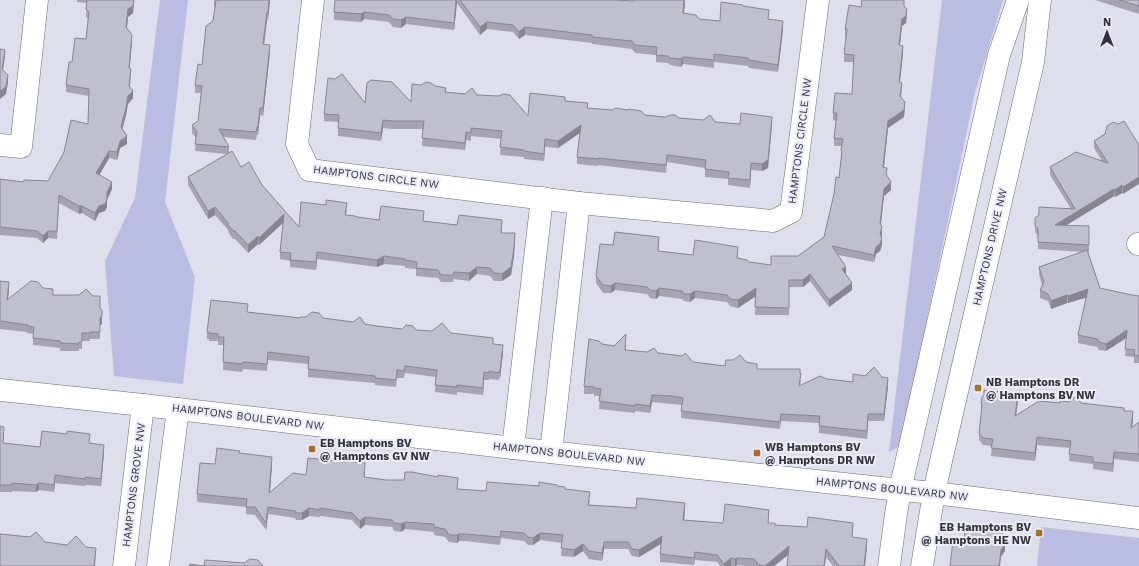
<svg xmlns="http://www.w3.org/2000/svg" width="1139" height="566" viewBox="0 0 1139 566" font-family="'Work Sans',sans-serif">
<rect width="100%" height="100%" fill="#dedfed"/>
<g fill="#bbbce1">
<path d="M160,0H188L165,202L195,277L183,384L114,376L105,261L135,198Z"/>
<path d="M942,0H1003L975,93L900,446L889,452Z"/>
<path d="M1041,527L1139,538V566H1037Z"/>
</g>
<g fill="none" stroke-linecap="round" stroke-linejoin="round">
<g stroke="#6b6b77" stroke-width="23">
<g id="minor">
<path d="M313,0L297,144L309,170L579,203L773,221L791,212L818,0"/>
<path d="M0,145L21,147L37,0"/>
<path d="M1138,244H1139"/>
<path d="M0,390L143,405L513,448L881,488L934,493L1139,518"/>
<path d="M513,448L542,198"/>
<path d="M551,452L579,203"/>
<path d="M124,566L143,405"/>
<path d="M158,566L178,409"/>
<path d="M889,566L896,514L900,490L999,55L1018,0"/>
<path d="M922,566L934,493L941,461L1033,62L1040,0"/>
</g>
</g>
<use href="#minor" stroke="#fff" stroke-width="22"/>
</g>
<g fill="#a4a5b0">
<path d="M77,0H134L133,13L128,17L127,28L132,42L129,69L131,76L130,87L133,98L128,104L126,115L122,129L127,144L120,148L117,160L109,158L99,175L112,189L107,199V207L105,211L99,213L95,221L82,213L79,214L59,203L57,239L48,238L43,243L37,238L0,235V179L23,182L48,181L88,124L89,96L66,92V85L72,62L86,39L88,19L86,17L87,3L77,2Z"/>
<path d="M214,0H270L268,20H267L264,44L270,52L263,116L260,115L258,135H257L256,140L223,137L229,147V153L241,167L262,185L299,227L347,210L346,215L357,217L379,220L424,221L457,225L502,227V233L515,241L514,256L511,275L502,281H494L490,276L477,274L469,281L454,279L453,282H441L438,278L416,276V269L405,268V266L384,264L377,267L317,259L316,270L290,267V261L280,259V252L283,223L259,245L258,244L248,253L235,239H233L228,232V230L215,215L208,219L188,185V177L227,154L195,151L196,138L192,133V125L198,121L201,93H195V85L202,65L213,21L215,7H214Z"/>
<path d="M335,0H615L634,1L685,0L684,13L699,19L720,21L743,6L768,19L783,29L778,72L749,68L748,66L714,62V68L683,64L681,67L670,65L668,63L656,62V55L635,53L632,49L592,44V43L525,35L519,39L513,32L487,29L480,35L457,3L454,30L406,24L401,28L393,27L389,22L364,19L361,22L334,20V12Z"/>
<path d="M1095,0H1139V14Z"/>
<path d="M904,6L907,17L906,23L902,26L900,45L903,53L900,82L902,90L901,97L905,109L904,117L888,128L884,167L891,190L884,196L881,224L882,234L881,237L882,245L880,251L876,254L874,262L838,255L852,290L829,307L810,281L803,287H789V315H755L756,296L738,308L730,306L727,302L695,298L690,302L684,301L682,299L659,296L656,299L650,298L647,294L615,290L611,293H603L596,283V276L613,245L659,244L658,251L693,255L738,254V259L749,262L771,265L798,256L824,237L839,178L841,158L842,146H834V138L836,121L833,120V113L852,94L854,62H844V54L846,37H845V29L861,7Z"/>
<path d="M435,86L446,92L477,95L528,116L565,101L588,108L645,115L740,124H772L768,168L762,171L751,170L750,188L728,185V179L705,177V168L667,162L666,173L598,165V166L577,164V157L580,133L558,148L545,147L544,161L524,159V157L500,155L501,139L471,136V141L466,140L465,150L422,146L423,129H392L383,128L381,141L338,136V122L324,121V114L365,103L411,102Z"/>
<path d="M1124,121L1123,194L1122,193L1115,197L1114,196L1067,225L1089,234V252H1088L1100,288L1132,295L1139,296V363H1134V357L1125,356L1127,338L1106,351L1099,350L1097,347L1078,343V335L1086,297L1068,303H1067L1051,309L1048,301L1040,298V290L1042,285L1039,274V267L1083,252L1038,249V236L1035,232V225L1071,209L1050,175V167L1102,161L1094,148V141Z"/>
<path d="M0,281L9,290L8,299L43,288L53,295L100,308L102,324L100,325V339H90V341H82V349H79V351H60V348L33,345V334L27,333V332L0,329Z"/>
<path d="M248,312L300,318H323L365,324L377,326L402,329L416,330L451,333L493,344L503,353L500,378H499V380L489,379V380H484L483,395L457,392V395L435,392L436,377L405,373L404,378H397L396,387L375,385V383L308,377V364L268,360L267,371L243,369L242,372L223,370L224,345H218V341H209V339H207V332Z"/>
<path d="M626,342L625,350L658,353L693,362L725,366L746,362L757,369L801,380L800,386L827,379L888,386L884,421H868L867,439L819,433V423L781,421L780,429L681,418L682,405L652,402L650,413L635,411V413L599,409L600,396H594V394H584V386L602,344L614,346Z"/>
<path d="M1018,401L1016,415L1060,403H1081L1124,411L1133,419L1132,427L1139,422V462L1114,459L1113,472L1093,469V464L1069,461L1070,448L1037,445L1035,461L991,456L992,446L983,445L979,440V433L982,412L981,411V403Z"/>
<path d="M0,426L4,434L3,443L40,447L90,443L104,452L101,486L85,485V486L55,483L54,492L39,490L36,492L12,491V492H0Z"/>
<path d="M240,453L272,465L270,493L306,475L365,470L364,477L386,480L458,485L457,489L486,491L539,486H557L590,500L589,505L685,511L684,521L723,523L769,518L768,523L775,525L853,530V537L867,546L865,566H833L826,557L825,566H787L788,555L774,566H746L737,565L736,566H720L717,562L695,560L694,565L660,562V554L661,544L639,557L632,556L628,549H604L602,561L589,559L583,551L574,557L561,556L562,543L540,540L533,545H528L524,541L501,538L500,545L465,541H459L457,543L449,542L445,537L434,535V532L405,529L401,532L394,531L392,527L365,525L360,529L352,520L320,516V517L309,516L302,520H296L295,518L268,514L266,530L255,515L246,514V507L197,502V494L215,464Z"/>
</g>
<g fill="#868690">
<path d="M134,0L133,13L128,17L126,35V27L128,9Z"/>
<path d="M269,0H270L268,20V12Z"/>
<path d="M456,0L457,3L454,30V23Z"/>
<path d="M684,0L685,4L683,21V13Z"/>
<path d="M907,9L906,23L902,26L899,53V45L902,19Z"/>
<path d="M267,12V20L263,52V44Z"/>
<path d="M364,12V19L361,22V14Z"/>
<path d="M406,17V24L401,28V20Z"/>
<path d="M783,21V29L778,72V65Z"/>
<path d="M487,22V29L480,35V27Z"/>
<path d="M525,27V35L519,39V32Z"/>
<path d="M132,35V42L129,76V68Z"/>
<path d="M270,45V52L263,116V108Z"/>
<path d="M903,46V53L899,90V82Z"/>
<path d="M5,50V57L2,76V69Z"/>
<path d="M683,57V64L681,67V59Z"/>
<path d="M8,75V83L6,94L0,99V91Z"/>
<path d="M133,91V98L128,104L126,115L121,135V127L128,96Z"/>
<path d="M905,102L904,117L888,128L883,175V167L888,121Z"/>
<path d="M260,108V115L258,135V127Z"/>
<path d="M772,117V124L768,168L762,171V164Z"/>
<path d="M383,120V128L381,141V133Z"/>
<path d="M581,125V132L558,148V141Z"/>
<path d="M466,132V140L465,150V143Z"/>
<path d="M127,136V144L120,148L117,160V152L120,141Z"/>
<path d="M545,139V147L544,161V154Z"/>
<path d="M109,151V158L96,181V173Z"/>
<path d="M751,163V170L750,188V180Z"/>
<path d="M1139,177V184L1123,194V187Z"/>
<path d="M112,182V189L107,200V192Z"/>
<path d="M891,182V190L884,196L880,231V224L884,189Z"/>
<path d="M1122,185V193L1115,197V190Z"/>
<path d="M1114,189V196L1055,232V225Z"/>
<path d="M107,199V207L105,211L99,213L95,221V213L99,206Z"/>
<path d="M79,206H82V213L79,214Z"/>
<path d="M215,207V215L208,219V211Z"/>
<path d="M284,214V222L259,245V238Z"/>
<path d="M502,220V227L501,240V233Z"/>
<path d="M882,226V234L880,243V235Z"/>
<path d="M48,231V238L43,243V236Z"/>
<path d="M515,233L514,256L511,275L502,281V274Z"/>
<path d="M258,236V244L248,253V245Z"/>
<path d="M882,238V245L880,251L876,254L874,262V255L876,247Z"/>
<path d="M317,252V259L316,270V262Z"/>
<path d="M384,256V264L377,267V260Z"/>
<path d="M477,267V274L469,281V273Z"/>
<path d="M846,267V274L842,269Z"/>
<path d="M810,274V281L803,287V280Z"/>
<path d="M9,282V290L7,308V300Z"/>
<path d="M615,283V290L611,293V286Z"/>
<path d="M852,283V290L829,307V300Z"/>
<path d="M659,288V296L656,299V291Z"/>
<path d="M756,288V296L738,308V300Z"/>
<path d="M1088,289V297L1068,303V296Z"/>
<path d="M695,291V298L690,302V294Z"/>
<path d="M1067,295V303L1051,309V301Z"/>
<path d="M102,316V324L100,325V339V318Z"/>
<path d="M1127,330V337L1106,351V344Z"/>
<path d="M626,334V342L625,357V350Z"/>
<path d="M503,345V353L500,378V371Z"/>
<path d="M484,372V380L483,395V388Z"/>
<path d="M888,378V386L884,421V414Z"/>
<path d="M1018,394V401L1015,423V416Z"/>
<path d="M652,395V402L650,413V406Z"/>
<path d="M1133,411V419L1131,435V428Z"/>
<path d="M868,414V421L867,439V431Z"/>
<path d="M1037,437V445L1035,461V453Z"/>
<path d="M104,445V452L101,486V479Z"/>
<path d="M1114,452V459L1113,472V464Z"/>
<path d="M272,457V465L269,501V493Z"/>
<path d="M365,463V470L364,485V477Z"/>
<path d="M55,475V483L54,492V485Z"/>
<path d="M39,483V490L36,492V485Z"/>
<path d="M685,503V511L683,528V520Z"/>
<path d="M268,507V514L266,530V523Z"/>
<path d="M309,508V516L302,520V513Z"/>
<path d="M365,517V525L360,529V521Z"/>
<path d="M405,522V529L401,532V524Z"/>
<path d="M1003,530L1001,549L1005,544V551L1001,557L1000,566H999Z"/>
<path d="M540,533V540L533,545V538Z"/>
<path d="M459,534V541L457,543V535Z"/>
<path d="M662,536V543L639,557V550Z"/>
<path d="M867,539V546L865,566H864Z"/>
<path d="M604,542V549L602,561V553Z"/>
<path d="M583,544V551L574,557V550Z"/>
<path d="M789,546V554L774,566H765Z"/>
<path d="M96,548L95,566H94Z"/>
<path d="M826,549L825,566H824Z"/>
<path d="M731,558V566H724V564Z"/>
<path d="M737,558V565L735,566V559Z"/>
</g>
<g fill="#bfc0cd" stroke="#868690">
<path d="M87,0H134L133,6L128,9L126,27L132,35L129,68L131,69L129,86L133,91L128,96L126,108L121,127L127,136L120,141L117,152L109,151L96,173L112,182L107,192V199L105,204L99,206L95,213L82,206H79L59,195L57,231H48L43,236L37,231L0,227V179L23,182L24,180L48,181L64,152L71,120L88,124L89,89L66,85L69,62H72L75,38L86,39L89,12L86,9Z"/>
<path d="M216,0H269L268,12H267L263,44L270,45L263,108H260L258,127H257L256,132L219,129L229,147L195,144L197,132L192,125L198,121L202,86L195,85L198,64L202,65L206,26L213,21Z"/>
<path d="M335,0H456L454,23L406,17L401,20L393,19L389,15L364,12L361,14L334,12Z"/>
<path d="M460,0H615L634,1V0H684L683,13L696,15L699,19L720,21L721,2L743,5V6L769,10L768,19L783,21L778,65L749,60L748,58L714,54V60L683,57L681,59L670,58L668,56L656,55L657,47L635,45L632,41L592,37V35L525,27L519,32L513,25L487,22L480,27Z"/>
<path d="M862,0H904V6L907,9L906,16L902,19L899,45L903,46L899,82L902,83L900,96L905,102L904,110L888,121L883,167L887,168L886,174L891,182L884,189L880,224L882,226L880,235L882,238L880,244L876,247L874,255L832,246L846,267L842,269L852,283L829,300L810,274L803,280H789V308L755,307L756,288L738,300L730,299L727,295L695,291L690,294H684L682,291L659,288L656,291L650,290L647,287L615,283L611,286L603,285L596,276L600,244L613,245L615,232L659,237L658,251L693,255L695,240L738,247L737,258L747,260L749,262L771,265V256H798L824,237L834,194L836,177L839,178L842,151L841,150L843,139L834,138L837,113H833L835,93L852,94L854,55L844,54L847,29H845L849,5L861,7Z"/>
<path d="M1119,0H1139V6Z"/>
<path d="M0,49L5,50L2,69L8,75L6,87L0,91Z"/>
<path d="M342,74L365,103L367,83L371,80L392,82L411,102L412,84L421,85L426,82L431,83L435,86L446,88L445,92L465,94L472,88L477,95L499,96L503,94L510,95L528,116L530,93L565,97V101L588,103L587,108L613,110L615,108L628,110L629,109L641,111L645,115L665,117L671,115H675L679,118L703,120L710,115L715,122L740,124L741,113L772,117L768,160L762,164L751,163L750,180L728,178L729,172L705,169L706,160L667,155L666,165L598,158V159L577,157L581,125L558,141L545,139L544,154L524,151V150L500,147L502,131L471,128V133L466,132L465,143L422,138L424,121H392L383,120L381,133L338,128L339,115L324,114L328,78L335,79Z"/>
<path d="M1124,121L1139,145V177L1123,187L1122,185L1115,190L1114,189L1055,225L1089,226V245L1038,242V229L1035,225V218L1039,215V207L1075,209L1050,167L1076,152L1108,163L1094,141L1105,134L1107,126L1113,122L1118,124Z"/>
<path d="M232,151L241,167L249,162L262,185L299,227L301,202L326,205V200L347,203L345,215L355,216L357,217L379,220L381,206L424,211L423,221L457,225L459,215L502,220L501,233H515L514,248L511,267L502,274L494,273L490,268L477,267L469,273L454,272L453,275H441L438,270L416,268L417,262L405,260V259L384,256L377,260L317,252L316,262L290,260L291,253L280,252L284,214L259,238L258,236L248,245L235,231H233L228,225V223L215,207L208,211L188,177Z"/>
<path d="M1087,250L1100,288L1132,295L1139,296V356L1134,355L1135,350L1125,349L1127,330L1106,344L1099,342L1097,339L1078,335L1088,289L1068,296L1067,295L1051,301L1048,294L1040,290L1044,282L1039,267Z"/>
<path d="M0,281L9,282L7,300L31,281L38,282L43,288L53,289V295H79L86,289L93,296H100V308L102,310V316L100,318V332H90V333H82V342H79V344L60,343V341L33,338L34,327L27,326L28,325L0,321Z"/>
<path d="M211,300L248,304L247,312L300,318V317H306L312,312L319,313L323,318L353,322L360,317L365,324L377,326L402,329L406,325L413,326L416,330L432,331L442,323L451,333L493,338V344L503,345L500,371H499V373L489,371V373L484,372L483,388L457,385V387L435,385L437,370L405,366L404,371L397,370L396,380L375,378V376L308,369L309,357L268,352L267,364L243,362L242,364L223,362L224,337H218V334L209,333V332H207Z"/>
<path d="M626,334L625,350L647,352L654,348L658,353L682,356L685,353L693,362L725,366L726,360H733L740,355L746,362L757,364V369H800V373H801L799,386L820,376L827,379L853,382V374L865,376L874,367L882,377L888,378L884,414H868L867,431L819,426L820,416L781,414L780,422L681,411L683,398L672,396L652,395L650,406L635,404V406L599,401L601,389L594,388V387L584,386L589,339L599,341L602,344L614,346Z"/>
<path d="M984,390L1018,394L1015,416L1039,401L1060,403V401L1069,402L1076,396L1081,403L1124,408V411H1133L1131,428L1139,422V454L1114,452L1113,464L1093,462V457L1069,454L1071,441L1037,437L1035,453L991,448L993,439L983,438L979,433L982,405L981,403L982,397L984,395Z"/>
<path d="M0,426L4,427L3,443L40,447L42,431L67,434V431L90,434L89,443L104,445L101,479L85,477V479L55,475L54,485L39,483L36,485L12,483V485H0Z"/>
<path d="M217,448L240,451L239,453L272,457L269,493L293,473L306,475L308,458L346,462V461L365,463L364,477L386,480H404L405,472H412L438,477V475L458,478L457,489L486,491L487,482L539,486V482L557,485V486L565,487V489L590,492L588,505L636,508L637,498L685,503L683,520L723,523L725,504L769,510L768,523H775V525L807,527L808,517L853,523L852,537L867,539L864,566H839L826,549L824,566H787L789,546L765,566L759,565L754,559L737,558L735,559L731,558L724,564L717,555L695,552L694,558L660,554L662,536L639,550L632,549L628,542H604L602,553L589,551L583,544L574,550L561,548L563,535L540,533L533,538L528,537L524,533L501,531L500,537L465,534H459L457,535H449L445,529L434,527V524L405,522L401,524L394,523L392,520L365,517L360,521L352,513L320,508V510L309,508L302,513H296L295,511L268,507L266,523L255,507H246L247,499L197,494L200,463L215,464Z"/>
<path d="M965,526L1003,530L1001,541L1005,544L1001,550L999,566H950L953,541L964,542Z"/>
<path d="M36,532L45,542L67,545L76,536L86,547L96,548L94,566H0V534L30,537Z"/>
<path d="M250,559L258,560L263,566H189L190,564L204,566L205,560L244,563Z"/>
</g>
<g fill="#a37228" stroke="#ebecfa" stroke-width="1.5">
<rect x="974" y="384" width="8" height="8" rx="2"/>
<rect x="308" y="445" width="8" height="8" rx="2"/>
<rect x="753" y="449" width="8" height="8" rx="2"/>
<rect x="1035" y="529" width="8" height="8" rx="2"/>
</g>
<g text-anchor="middle" dominant-baseline="central" stroke-width="4" stroke-linejoin="round" paint-order="stroke">
<g font-size="11" fill="#333439" stroke="#ebecfa">
<text transform="translate(800 141) rotate(-83)">HAMPTONS CIRCLE NW</text>
<text transform="translate(376 177) rotate(7)">HAMPTONS CIRCLE NW</text>
<text transform="translate(990 247) rotate(-77)">HAMPTONS DRIVE NW</text>
<text transform="translate(248 417) rotate(7)">HAMPTONS BOULEVARD NW</text>
<text transform="translate(569 454) rotate(6)">HAMPTONS BOULEVARD NW</text>
<text transform="translate(134 485) rotate(-83)">HAMPTONS GROVE NW</text>
<text transform="translate(892 489) rotate(6)">HAMPTONS BOULEVARD NW</text>
</g>
<g font-size="11" font-weight="bold" fill="#333439" stroke="#ebecfa" text-anchor="start">
<text x="986" y="382">NB Hamptons DR<tspan x="986" dy="13">@ Hamptons BV NW</tspan></text>
<text x="320" y="443">EB Hamptons BV<tspan x="320" dy="13">@ Hamptons GV NW</tspan></text>
<text x="765" y="447">WB Hamptons BV<tspan x="765" dy="13">@ Hamptons DR NW</tspan></text>
<text x="1031" y="527" text-anchor="end">EB Hamptons BV<tspan x="1031" dy="13">@ Hamptons HE NW</tspan></text>
</g>
</g>
<g transform="translate(1107 32)" stroke="#ebecfa" stroke-width="3" paint-order="stroke">
<path d="M0-3L7 15L0 10L-7 15Z" fill="#333439"/>
<text y="-6" font-size="11" font-weight="bold" text-anchor="middle" fill="#333439">N</text>
</g>
</svg>
